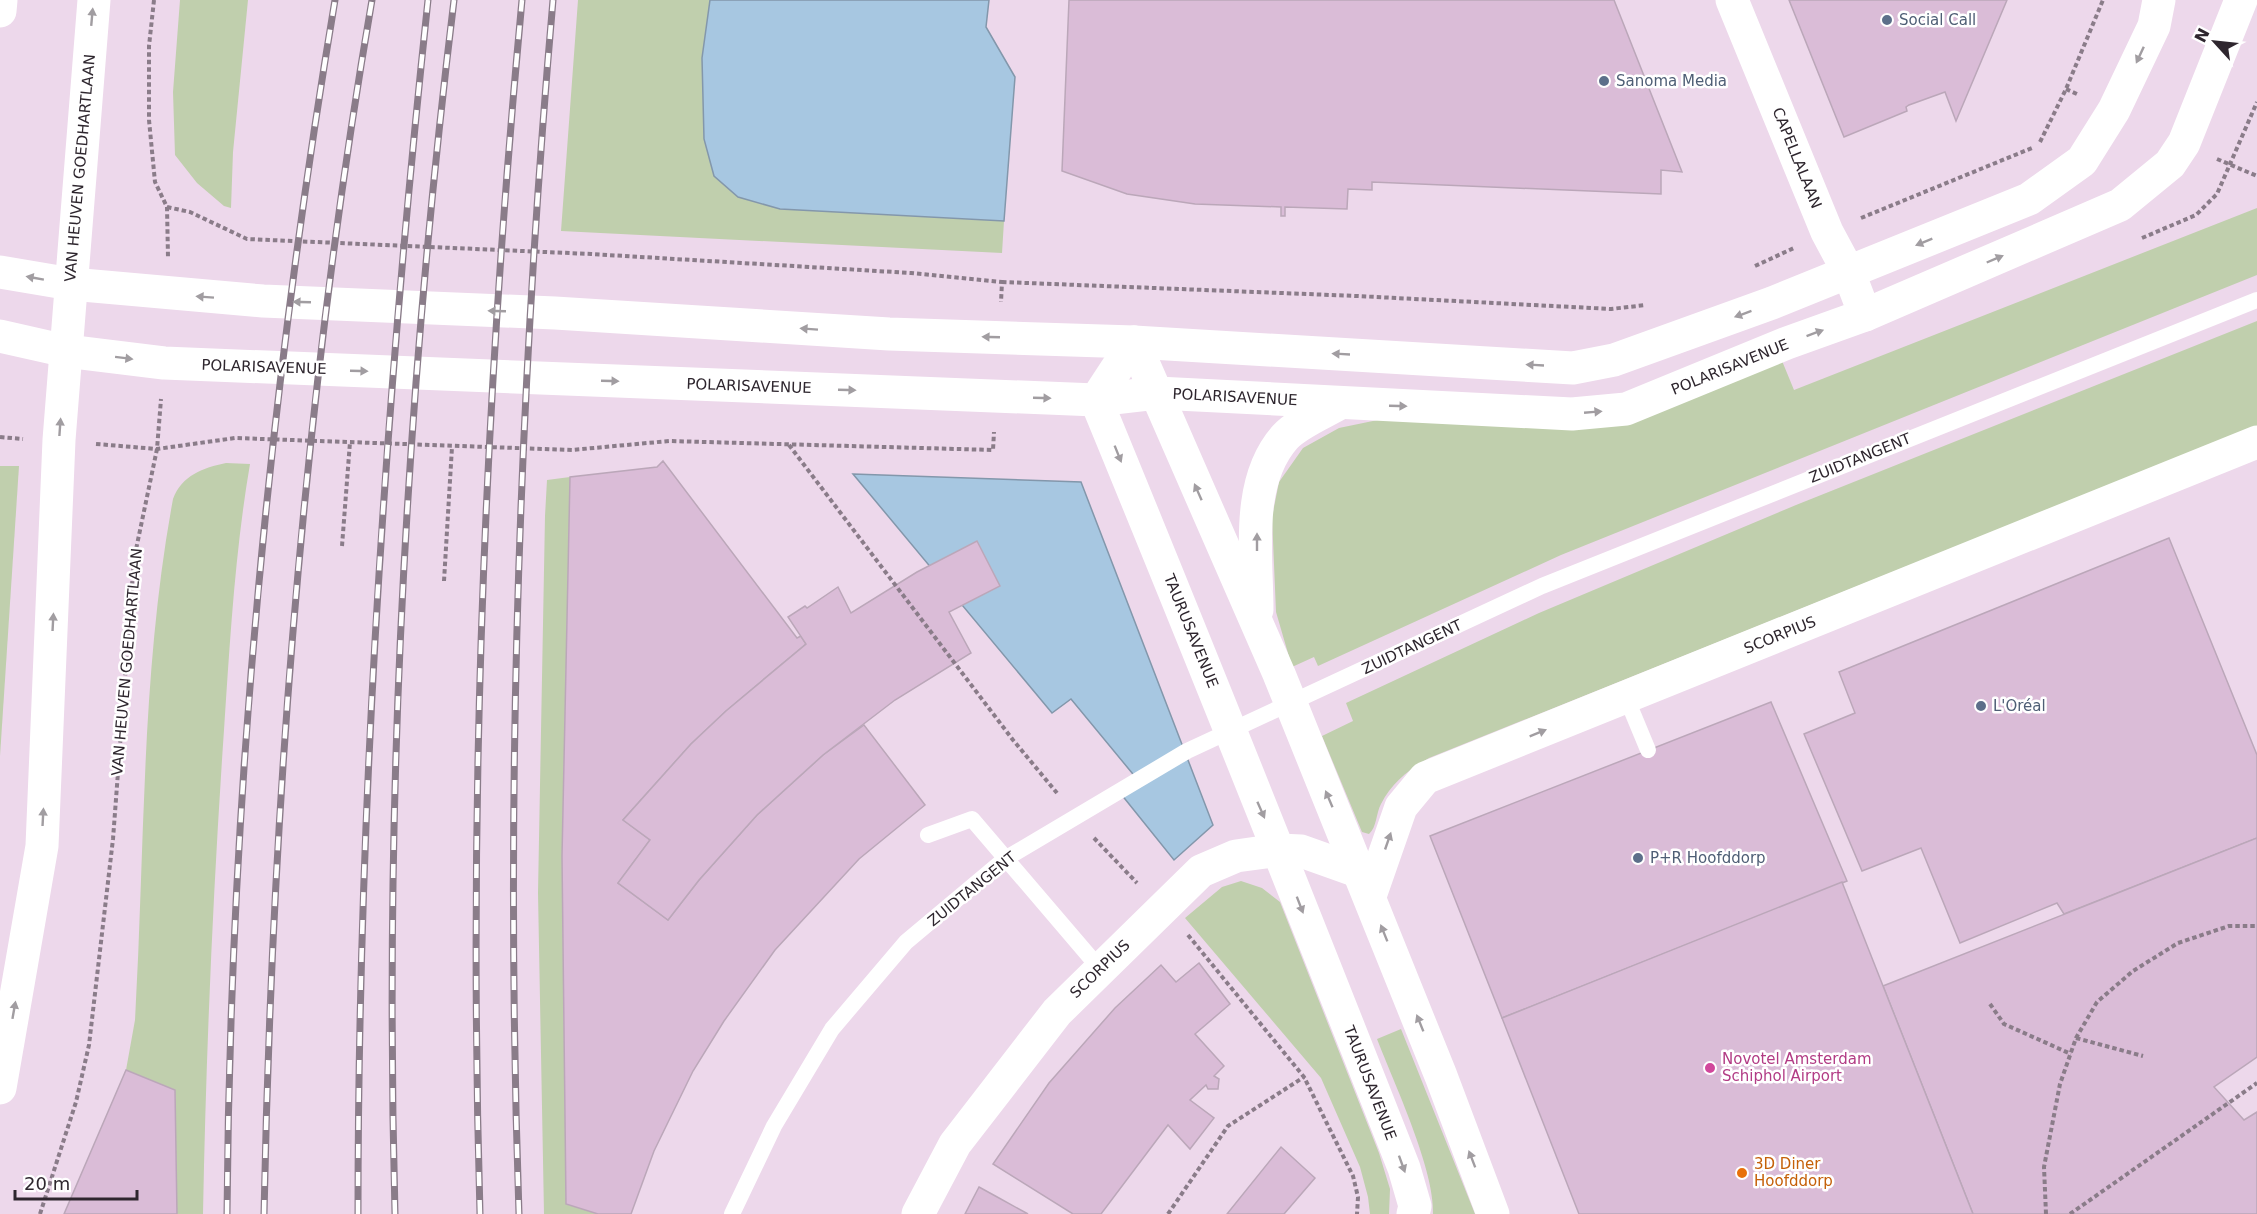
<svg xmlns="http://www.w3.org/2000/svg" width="2257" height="1214" viewBox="0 0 2257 1214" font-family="'DejaVu Sans',sans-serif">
<rect width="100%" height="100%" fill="#edd8eb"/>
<g fill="#c0cfad">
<path d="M180,0H248L233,152L231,208L224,206L197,183L175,155L173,92Z"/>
<path d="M578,0H710L702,58L738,197L780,209L1004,221L1002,253L561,231Z"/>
<path d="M2257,208V275L1561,555L1318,666L1314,657L1292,667L1276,612L1272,517L1279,482L1303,448L1339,428L1397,416L1583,424L1780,356L1794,390Z"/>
<path d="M2257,321V426L1429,758C1409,770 1392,782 1381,804C1376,813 1377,827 1369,834L1362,832L1322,736L1353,721L1346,703L1539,613L1796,505Z"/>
<path d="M226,463L250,464C235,551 230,641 224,730C213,891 206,1052 203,1214H177L175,1090L126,1070L135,1020C145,846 141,671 173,499C182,475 203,468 226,463Z"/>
<path d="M0,466H19L0,756Z"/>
<path d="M570,477L562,856L566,1204L598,1214H544L538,893L545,516L547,480Z"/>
<path d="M1241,881L1262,888L1280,902L1379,1153L1390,1189L1389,1214H1370L1368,1197L1360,1167L1321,1078L1185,918L1222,887Z"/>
<path d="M1401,1029L1475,1214H1433C1435,1170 1394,1083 1377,1039Z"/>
</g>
<g fill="#a7c7e1" stroke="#8397ab" stroke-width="1.5">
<path d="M710,0H989L986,27L1015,77L1004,221L780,209L738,197L714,176L704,139L702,58Z"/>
<path d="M853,474L1081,482L1213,825L1174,860L1121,794L1137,779L1071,699L1052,713Z"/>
</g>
<g fill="#dabcd7" stroke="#bba7b9" stroke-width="1.5">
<path d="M1069,0H1614L1682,172L1661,170V194L1372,182V190L1348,189L1347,209L1285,207V216H1281V207L1195,204L1127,194L1062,171Z"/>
<path d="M1789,0H2007L1956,121L1945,92L1909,105L1906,107L1907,111L1844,137Z"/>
<path d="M663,461L797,638L801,636L806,644L726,711L691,744L623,820L650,840L618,883L668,920L699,880L757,815L823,755L864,725L925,805L859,859L775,950L724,1021L693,1071L654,1151L631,1214H598L566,1204L562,856L570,477L657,467Z"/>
<path d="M2169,538L2257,755V838L2064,914L2057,903L1960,943L1921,848L1862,871L1804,734L1855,713L1839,672Z"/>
<path d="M977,541L1000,586L949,612L971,653L895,700L823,755L757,815L699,880L668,920L618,883L650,840L623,820L691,744L726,711L806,644L788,617L805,606L807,608L838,587L851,613L917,572Z"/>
<path d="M1771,702L1847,881L1502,1018L1430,836Z"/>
<path d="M2257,838V1057L2214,1087L2244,1120L2257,1112V1214H1973L1883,986Z"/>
<path d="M1842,882L1973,1214H1579L1502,1018Z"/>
<path d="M1199,963L1230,1004L1195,1034L1224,1066L1214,1076L1219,1079L1218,1089H1208L1206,1085L1190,1100L1214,1118L1190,1149L1168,1125L1101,1214H1073L993,1164L1049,1083L1115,1008L1161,965L1176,982Z"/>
<path d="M126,1070L175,1090L177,1214H64Z"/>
<path d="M1281,1147L1315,1178L1284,1214H1227Z"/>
<path d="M979,1187L999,1198L1028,1214H965Z"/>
</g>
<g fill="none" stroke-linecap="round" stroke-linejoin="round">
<g stroke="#8a7c89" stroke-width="4" stroke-dasharray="4.5 3" stroke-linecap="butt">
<path d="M154,0L149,46V120L155,182L167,207L168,257"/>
<path d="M2066,89L2079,95"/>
<path d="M2040,142L2066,89L2103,0"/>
<path d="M2217,159L2257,176"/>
<path d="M167,207L190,212L247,239L591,254L911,273L1002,282L1001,302"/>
<path d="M1861,218L2032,148"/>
<path d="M2142,238L2196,215L2217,194L2257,102"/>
<path d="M1755,266L1794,248"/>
<path d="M1002,282L1357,296L1611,309L1646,305"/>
<path d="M0,437L23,439"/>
<path d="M96,444L157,449L235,438L572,450L669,441L993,450L994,432"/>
<path d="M789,445L1013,740L1057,793"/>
<path d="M342,546L350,442"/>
<path d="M444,581L452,447"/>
<path d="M1094,838L1137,883"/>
<path d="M1188,935L1304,1077L1353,1176L1358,1197L1357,1214"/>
<path d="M1990,1004L2004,1024L2071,1054"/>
<path d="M2076,1038L2143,1056"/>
<path d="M40,1214L76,1102L89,1045L113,839L134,559L157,449L161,399"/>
<path d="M1168,1214L1228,1126L1304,1077"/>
<path d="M2046,1214L2044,1167L2060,1084L2076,1038L2097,1002L2133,971L2178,943L2229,926H2257"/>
<path d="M2070,1214L2257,1083"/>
</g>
<g stroke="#fff" stroke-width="16">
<path d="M1626,697L1648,750"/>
<path d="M928,835L972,819L1101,970"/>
<path d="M732,1214L774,1126L832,1029L906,942L1005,859L1187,751L1542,586L2257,300"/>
</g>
<g stroke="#fff" stroke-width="33">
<path d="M1732,0L1827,232L1849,273L1865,315"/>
<path d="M1370,896L1401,807L1425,778L2257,442"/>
<path d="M918,1214L955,1144L1057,1012L1201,871L1236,856L1279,850L1301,851L1360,872"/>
</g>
<g stroke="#fff" stroke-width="33">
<path d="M0,11L1,0"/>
<path d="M0,272L71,284L263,301L555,313L889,334L1134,342L1573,368L1614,360L1772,303L2029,199L2082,161L2114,110L2154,26L2159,0"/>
<path d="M0,336L66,351L164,363L1096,400L1157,393L1572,414L1626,409L1787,343L1865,315L2120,205L2170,164L2184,143L2241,0"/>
<path d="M1134,342L1279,674L1441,1076L1493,1214"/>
<path d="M1096,400C1201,655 1303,911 1404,1168L1415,1206L1413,1214"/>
<path d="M1096,400L1134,342"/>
<path d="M1257,610C1257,555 1245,482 1285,437C1298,423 1323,413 1340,403"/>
<path d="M0,1088L42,846L59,440L94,0"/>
</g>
<g stroke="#8a7c89" stroke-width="7">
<g id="rail">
<path d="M227,1214C230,808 268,400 335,0"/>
<path d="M264,1214C272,808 303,400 372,0"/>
<path d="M358,1214C358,808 385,404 428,0"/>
<path d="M395,1214C384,809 405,402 454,0"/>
<path d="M480,1214C468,809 484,404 522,0"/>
<path d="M519,1214C505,809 518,403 553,0"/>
</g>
</g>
<use href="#rail" stroke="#fff" stroke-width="4.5" stroke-dasharray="14" stroke-linecap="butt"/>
</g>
<defs><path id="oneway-solid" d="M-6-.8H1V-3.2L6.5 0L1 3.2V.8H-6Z" transform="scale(1.5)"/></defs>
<g fill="#a19da1">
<use href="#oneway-solid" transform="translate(92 17) rotate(-85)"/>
<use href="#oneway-solid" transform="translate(2140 55) rotate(115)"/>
<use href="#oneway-solid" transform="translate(1924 242) rotate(158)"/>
<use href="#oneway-solid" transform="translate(1995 259) rotate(-23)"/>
<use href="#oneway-solid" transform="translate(35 278) rotate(-170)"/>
<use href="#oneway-solid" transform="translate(205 297) rotate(-176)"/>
<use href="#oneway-solid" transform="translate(302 302) rotate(-178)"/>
<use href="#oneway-solid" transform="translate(497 311) rotate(-178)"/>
<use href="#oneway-solid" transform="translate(1743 314) rotate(160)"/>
<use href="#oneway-solid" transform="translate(809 329) rotate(-176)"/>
<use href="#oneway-solid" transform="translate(1815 333) rotate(-20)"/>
<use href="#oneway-solid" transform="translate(991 337) rotate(-178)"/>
<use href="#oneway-solid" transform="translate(1341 354) rotate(-177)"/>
<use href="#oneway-solid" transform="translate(124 358) rotate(7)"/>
<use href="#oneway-solid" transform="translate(1535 365) rotate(-177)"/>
<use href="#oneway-solid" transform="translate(359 371) rotate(2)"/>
<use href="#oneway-solid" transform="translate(610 381) rotate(2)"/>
<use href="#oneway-solid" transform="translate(847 390) rotate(2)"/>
<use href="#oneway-solid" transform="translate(1042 398) rotate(2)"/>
<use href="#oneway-solid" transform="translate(1398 406) rotate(2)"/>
<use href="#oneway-solid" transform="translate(1593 412) rotate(-5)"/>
<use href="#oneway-solid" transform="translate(60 427) rotate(-86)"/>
<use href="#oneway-solid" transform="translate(1118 454) rotate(68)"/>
<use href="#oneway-solid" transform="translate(1198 492) rotate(-114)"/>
<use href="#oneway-solid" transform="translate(1257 542) rotate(-90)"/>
<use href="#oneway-solid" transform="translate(53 622) rotate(-87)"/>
<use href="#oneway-solid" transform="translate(1538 733) rotate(-22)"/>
<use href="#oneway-solid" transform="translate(1329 799) rotate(-113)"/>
<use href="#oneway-solid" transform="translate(1261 810) rotate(66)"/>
<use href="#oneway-solid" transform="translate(43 817) rotate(-87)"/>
<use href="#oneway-solid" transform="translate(1388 841) rotate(-71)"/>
<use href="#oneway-solid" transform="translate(1300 905) rotate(69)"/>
<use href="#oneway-solid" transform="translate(1384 933) rotate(-112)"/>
<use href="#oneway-solid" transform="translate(14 1010) rotate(-80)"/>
<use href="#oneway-solid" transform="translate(1420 1023) rotate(-112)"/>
<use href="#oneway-solid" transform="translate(1472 1159) rotate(-111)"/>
<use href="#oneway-solid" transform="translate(1402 1164) rotate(70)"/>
</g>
<g fill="#5c6f8a" stroke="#fff" stroke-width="2">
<circle cx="1887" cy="20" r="6"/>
<circle cx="1604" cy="81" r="6"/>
<circle cx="1981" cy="706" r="6"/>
<circle cx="1638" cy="858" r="6"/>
</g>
<circle fill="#d1479c" stroke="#fff" stroke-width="2" cx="1710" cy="1068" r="6"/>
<circle fill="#e8710a" stroke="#fff" stroke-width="2" cx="1742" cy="1173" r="6"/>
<g text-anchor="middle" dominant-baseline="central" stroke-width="5" stroke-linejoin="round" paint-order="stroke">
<g font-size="15" fill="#4e5e75" stroke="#fff" text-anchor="start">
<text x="1899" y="20">Social Call</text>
<text x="1616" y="81">Sanoma Media</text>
<text x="1993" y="706">L'Oréal</text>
<text x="1650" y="858">P+R Hoofddorp</text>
</g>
<g font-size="15" fill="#2e262e" stroke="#fff">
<text transform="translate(1797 158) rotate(68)">CAPELLALAAN</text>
<text transform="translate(80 168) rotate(-85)">VAN HEUVEN GOEDHARTLAAN</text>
<text transform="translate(264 367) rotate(2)">POLARISAVENUE</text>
<text transform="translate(1730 367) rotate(-22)">POLARISAVENUE</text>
<text transform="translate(749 386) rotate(2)">POLARISAVENUE</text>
<text transform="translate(1235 397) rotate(3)">POLARISAVENUE</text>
<text transform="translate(1860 458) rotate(-22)">ZUIDTANGENT</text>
<text transform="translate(1191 631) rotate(68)">TAURUSAVENUE</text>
<text transform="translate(1780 635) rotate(-22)">SCORPIUS</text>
<text transform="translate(1412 647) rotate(-25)">ZUIDTANGENT</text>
<text transform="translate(127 662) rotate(-85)">VAN HEUVEN GOEDHARTLAAN</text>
<text transform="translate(972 889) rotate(-39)">ZUIDTANGENT</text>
<text transform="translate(1100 969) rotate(-44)">SCORPIUS</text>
<text transform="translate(1370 1083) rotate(69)">TAURUSAVENUE</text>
</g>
<g font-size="15" fill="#b23c85" stroke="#fff" text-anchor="start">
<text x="1722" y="1059">Novotel Amsterdam<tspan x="1722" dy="17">Schiphol Airport</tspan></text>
</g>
<g font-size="15" fill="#c56008" stroke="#fff" text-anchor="start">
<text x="1754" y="1164">3D Diner<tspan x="1754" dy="17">Hoofddorp</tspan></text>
</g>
</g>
<g transform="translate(2215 42) rotate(297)" stroke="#ffffff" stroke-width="4.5" paint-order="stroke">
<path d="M0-4.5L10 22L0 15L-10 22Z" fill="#2e262e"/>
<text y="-9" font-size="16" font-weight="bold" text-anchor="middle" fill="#2e262e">N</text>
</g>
<path d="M15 1190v9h122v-9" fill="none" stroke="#2e262e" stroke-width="3"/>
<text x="24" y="1190" font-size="18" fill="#2e262e" stroke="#ffffff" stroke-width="4.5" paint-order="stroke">20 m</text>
</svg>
